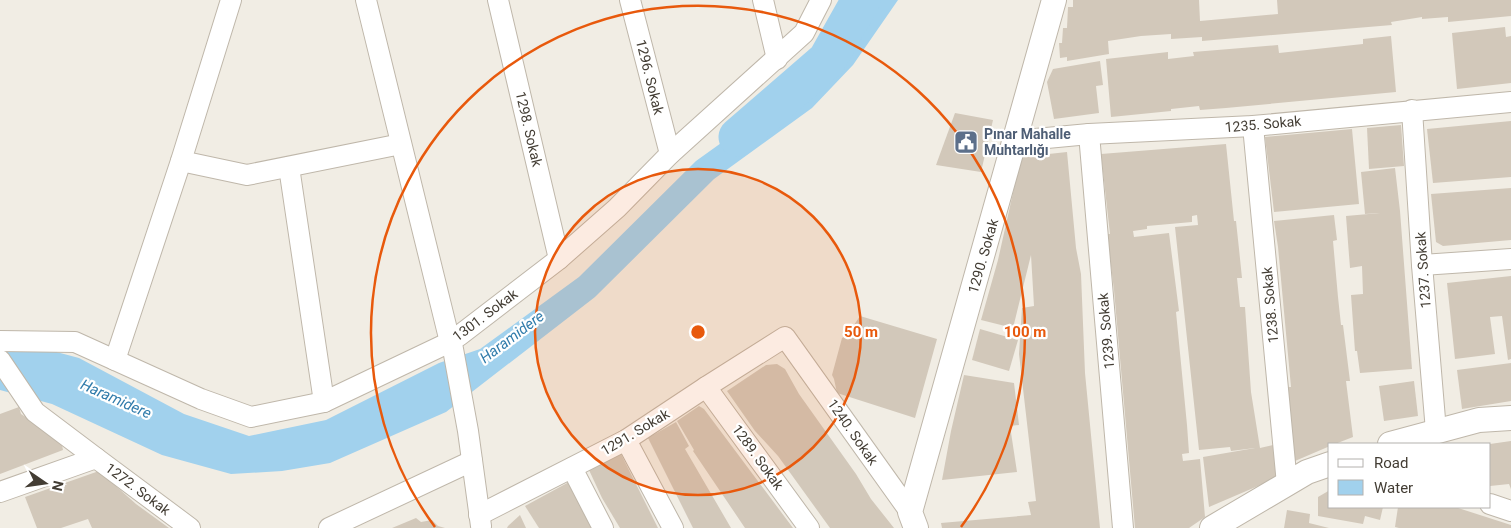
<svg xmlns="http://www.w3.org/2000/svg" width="1511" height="528" viewBox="0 0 1511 528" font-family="Roboto,sans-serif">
<rect width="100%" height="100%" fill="#f1ede4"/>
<path fill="#a1d1ed" d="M843,0H898L853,65L812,108L714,179L595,297L446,412L330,463L282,471L231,474L162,455L52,404L0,390V337L79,358L184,414L249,436L326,420L439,363L480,349L579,277L696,161L806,82Z"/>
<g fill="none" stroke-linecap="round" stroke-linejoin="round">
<path stroke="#a1d1ed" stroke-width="39" d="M738,137L827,60L861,0"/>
</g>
<g fill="#d2c8ba">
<path d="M1073,0H1199L1200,21L1278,14L1277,0H1511V16L1448,22V17L1422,19V17L1391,22L1392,25L1202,41V37L1171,39V34L1141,36L1108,41L1109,54L1067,61V57L1060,58L1059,43H1062L1063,28H1067L1068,7H1073Z"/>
<path d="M1505,27L1506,37L1511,36V83L1457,89L1452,33Z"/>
<path d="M1391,36L1396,92L1226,108L1200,110L1199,106L1171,109V111L1111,117L1106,59L1168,52V59L1194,56L1193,52L1278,45L1279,53L1363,44V39Z"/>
<path d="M1100,61L1103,85L1096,86L1099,113L1054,119L1047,82L1053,69Z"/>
<path d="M955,113L993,120L981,172L936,165Z"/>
<path d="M1511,121V177L1433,183L1427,129Z"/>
<path d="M1401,125L1404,166L1369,169L1367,128Z"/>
<path d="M1352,129L1359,204L1274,212L1265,137Z"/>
<path d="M1226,144L1234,221H1236L1239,249L1242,278H1237L1240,307H1245L1251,392L1260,448L1273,445L1281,476L1209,507L1203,457L1255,448L1231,451L1230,447L1199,450L1175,227L1198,225L1197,215L1192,216V222L1147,226V229L1133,231L1134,237L1169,233L1179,311L1176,312L1187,425L1189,453L1182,454L1183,461L1200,459L1205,517L1189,528H1135L1114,290L1107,234H1110L1101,154Z"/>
<path d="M1067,152L1076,248L1081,274L1085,373L1100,528H942L941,523L1031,515L1028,502L1036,501L1019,354L1022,308L1034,306L1031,255L1013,328L981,320L998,260L1021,157Z"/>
<path d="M1395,168L1400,211L1412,369L1360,373L1357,351H1355L1351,295L1363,294L1362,266L1350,268L1346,216L1380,213L1365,214L1361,172Z"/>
<path d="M1511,188V240L1443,246L1436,242L1431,194Z"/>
<path d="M1334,215L1337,240L1333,241L1338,297L1341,325H1343L1350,381H1346L1353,437L1335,444H1330V446L1295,461L1287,387H1291L1278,247L1274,221Z"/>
<path d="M1511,276V359L1508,360L1502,316L1490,317L1495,354L1455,359L1447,283Z"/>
<path d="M860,316L937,339L915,418L837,393L834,379L832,375L842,338L848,334Z"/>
<path d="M980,329L1018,340L1009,371L972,360Z"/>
<path d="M1511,363V401L1462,409L1457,370Z"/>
<path d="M777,364L785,369L799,394L856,474L871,499L894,528H830L778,456L755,431L727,391L766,365Z"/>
<path d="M964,375L1014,383L1019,425L1010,426L1017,472L942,480L951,431Z"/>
<path d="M1414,381L1418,416L1384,421L1379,386Z"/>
<path d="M699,406L704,409L793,528H745L693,451L694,450L677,421Z"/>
<path d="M19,407L21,414L61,440L63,450L0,474V414Z"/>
<path d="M676,422L689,446L685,449L731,528H693L648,438Z"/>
<path d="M1511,441V489L1509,484L1490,486V444Z"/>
<path d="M620,452L658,528H620L602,498L589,470Z"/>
<path d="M99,471L136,504L169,528H92L88,519L61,528H37L25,497Z"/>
<path d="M569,482L594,528H539L525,506Z"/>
<path d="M1330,490V507H1383L1380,520L1365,516L1363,524L1318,516V497Z"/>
<path d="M1398,507H1455L1511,525V528H1399L1395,527Z"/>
<path d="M1287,510L1310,514L1309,523L1329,528H1284Z"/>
<path d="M520,515L526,528H507L508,526Z"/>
<path d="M416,518L421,522L432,520L438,526L445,528H392Z"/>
</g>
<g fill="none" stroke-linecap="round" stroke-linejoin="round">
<g stroke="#bfb7aa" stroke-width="22">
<g id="minor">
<path d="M366,0L450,342L453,349L468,431L481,526"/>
<path d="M498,0L559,259"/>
<path d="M630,0L670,154"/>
<path d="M763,0L777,59"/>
<path d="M1412,110L1422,265L1436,431"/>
<path d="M1253,126L1287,484"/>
<path d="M1089,134L1123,528"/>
<path d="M1015,141L1089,134L1253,126L1511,102"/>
<path d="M181,161L247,175L401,144"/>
<path d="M289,167L324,402"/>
<path d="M1422,265L1511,259"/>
<path d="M0,341L75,342L201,399L251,417L324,402L450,342L460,335L559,259L617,208L670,154L804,33L821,0"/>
<path d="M0,360L35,412L96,458"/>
<path d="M115,360L181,161L231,0"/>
<path d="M706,387L809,528"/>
<path d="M626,440L673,528"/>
<path d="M572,468L603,528"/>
<path d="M0,492L96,458L190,528"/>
<path d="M1490,504L1511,511"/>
<path d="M479,515L626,440L706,387L785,337L910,512"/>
<path d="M329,528L472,461"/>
</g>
</g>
<g stroke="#bfb7aa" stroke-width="26">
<g id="tertiary">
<path d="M1390,444L1479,420L1511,418"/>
<path d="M916,528L910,512L1054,0"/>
<path d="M1212,528L1307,472L1330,464"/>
</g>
</g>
<use href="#minor" stroke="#fff" stroke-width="20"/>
<use href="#tertiary" stroke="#fff" stroke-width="24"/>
</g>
<circle cx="698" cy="332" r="163" fill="#e8590c" fill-opacity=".12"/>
<g fill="none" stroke="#e8590c" stroke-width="2.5">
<circle cx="698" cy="332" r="163"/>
<path d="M435 527A327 327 0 1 1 961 527"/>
</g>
<defs>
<g id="civic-square" transform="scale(1.25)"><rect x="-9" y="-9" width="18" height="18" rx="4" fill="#5c6f8a" stroke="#fff"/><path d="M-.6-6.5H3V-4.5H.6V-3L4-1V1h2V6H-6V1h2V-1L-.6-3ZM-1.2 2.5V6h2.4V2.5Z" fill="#fff"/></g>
</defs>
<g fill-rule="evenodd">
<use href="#civic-square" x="966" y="142"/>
</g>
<g text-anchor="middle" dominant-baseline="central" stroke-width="4.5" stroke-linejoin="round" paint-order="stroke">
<g font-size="14" fill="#433d34" stroke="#fff">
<text transform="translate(650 77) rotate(76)">1296. Sokak</text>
<text transform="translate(1263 124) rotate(-5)">1235. Sokak</text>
<text transform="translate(529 129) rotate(77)">1298. Sokak</text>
<text transform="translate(983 256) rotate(-74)">1290. Sokak</text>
<text transform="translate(1423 270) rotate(-94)">1237. Sokak</text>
<text transform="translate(1270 305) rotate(-95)">1238. Sokak</text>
<text transform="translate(485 315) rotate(-37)">1301. Sokak</text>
<text transform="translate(1106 331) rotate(-95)">1239. Sokak</text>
<text transform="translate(635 432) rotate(-31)">1291. Sokak</text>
<text transform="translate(853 432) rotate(55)">1240. Sokak</text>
<text transform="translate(758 457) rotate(54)">1289. Sokak</text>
<text transform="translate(138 489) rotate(37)">1272. Sokak</text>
</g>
<g font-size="14" font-weight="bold" fill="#4e5e75" stroke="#fff" text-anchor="start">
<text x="984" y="134">Pınar Mahalle<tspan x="984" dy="16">Muhtarlığı</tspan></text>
</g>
<g font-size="15" font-style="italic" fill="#317cab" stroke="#fff">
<text transform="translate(512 337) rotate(-37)">Haramidere</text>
<text transform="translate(116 399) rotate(24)">Haramidere</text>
</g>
</g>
<circle cx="698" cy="332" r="8" fill="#e8590c" stroke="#fff" stroke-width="2.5"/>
<g font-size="15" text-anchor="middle" font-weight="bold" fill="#e8590c" stroke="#fff" stroke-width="4.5" stroke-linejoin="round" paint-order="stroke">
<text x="861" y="337">50 m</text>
<text x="1025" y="337">100 m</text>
</g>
<rect x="1328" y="443" width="162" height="65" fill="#ffffff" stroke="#b4b1ae"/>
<rect x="1338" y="459" width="25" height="8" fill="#ffffff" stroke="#b4b1ae"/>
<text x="1374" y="468" font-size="15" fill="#433d34">Road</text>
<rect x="1338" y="480" width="25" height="15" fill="#a1d1ed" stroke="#b4b1ae"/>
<text x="1374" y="493" font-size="15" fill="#433d34">Water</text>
<g transform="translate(45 483) rotate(103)" stroke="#ffffff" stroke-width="4" paint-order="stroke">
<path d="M0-4L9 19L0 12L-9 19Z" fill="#433d34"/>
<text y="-8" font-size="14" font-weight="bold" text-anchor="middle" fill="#433d34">N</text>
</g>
</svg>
